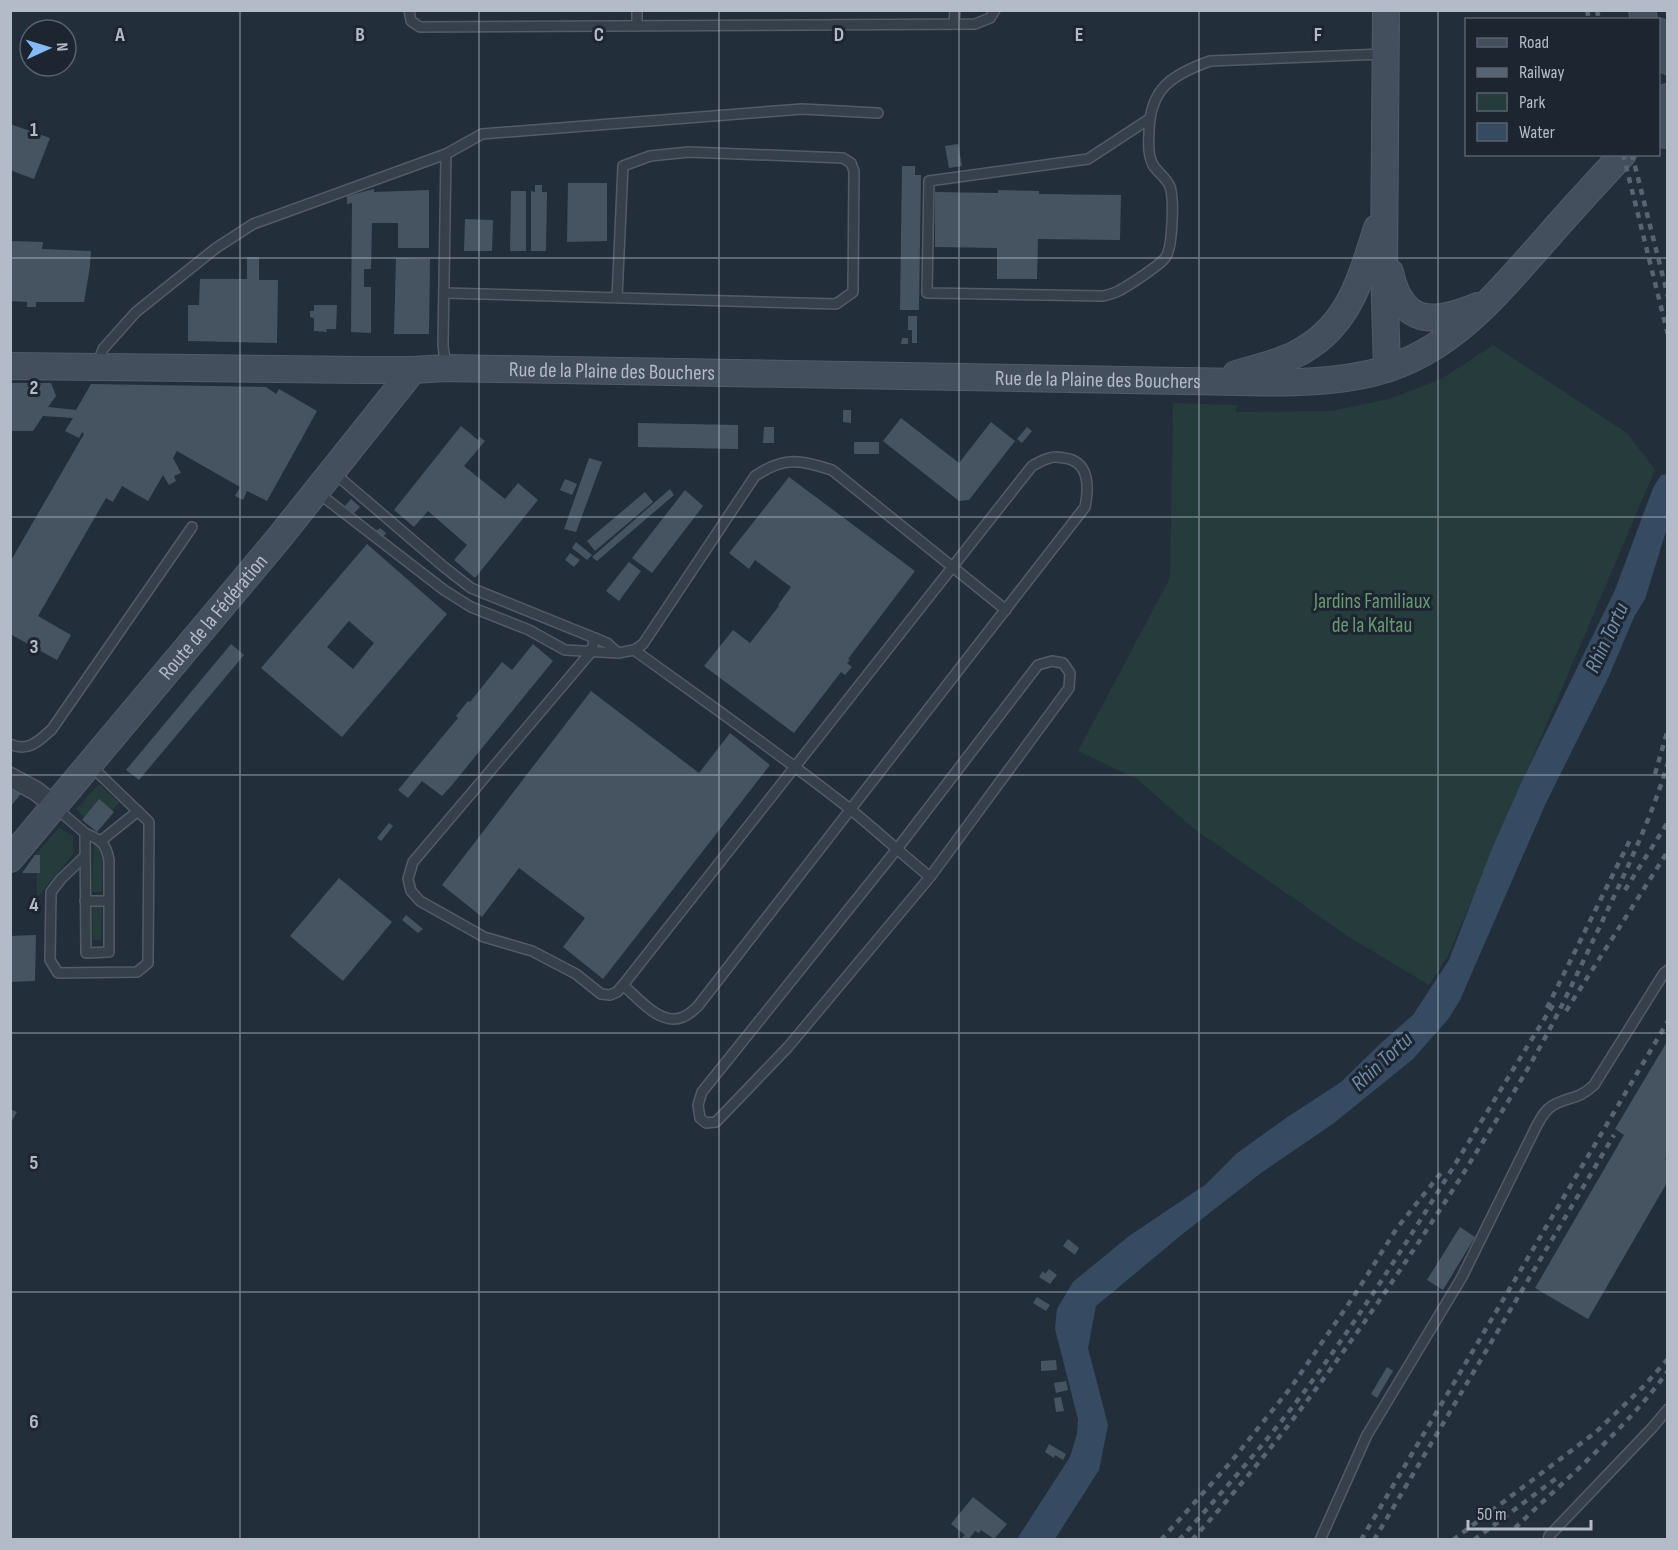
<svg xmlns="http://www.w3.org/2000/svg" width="1678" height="1550" viewBox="0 0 1678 1550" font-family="'Sofia Sans Condensed',sans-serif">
<rect width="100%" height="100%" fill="#232e3b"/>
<g fill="#253b3c">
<path d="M1493,345L1627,433L1655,470L1448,956L1429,985L1349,937L1193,828L1137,779L1078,751L1170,578L1173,403L1237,405L1236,412L1331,411L1389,399L1441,379Z"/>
<path d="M99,784L119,802L113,811L99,800L84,818L76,809Z"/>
<path d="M59,828L73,836V854L37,898V873L40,872V856L35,855Z"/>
<path d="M94,842L103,849L102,892H92Z"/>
<path d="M93,906H102L101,940H93Z"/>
</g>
<path fill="#364b62" d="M1667,474V528L1645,599L1634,617L1609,676L1545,805L1460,1000L1449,1018L1413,1059L1334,1123L1261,1173L1185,1232L1096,1306L1088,1348L1108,1425L1099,1470L1055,1539H1017L1070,1457L1077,1434L1078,1419L1055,1329L1057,1309L1073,1282L1129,1236L1205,1185L1236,1154L1286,1118L1341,1082L1381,1043L1413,1015L1449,960L1491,851L1522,781L1615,590L1653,488L1661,475Z"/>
<g fill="#465462" fill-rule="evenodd">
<path d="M10,124L50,138L34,179L10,170Z"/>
<path d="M958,144L962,166L949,168L945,146Z"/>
<path d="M902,166H915V175H921L919,310H900Z"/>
<path d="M568,183H607V241L567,242Z"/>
<path d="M535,185H542V192H547L546,251H531V191L535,192Z"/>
<path d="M374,189V192L429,190V248H398V223H372L371,269H364V287H371V333L351,332L352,203L347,204V196Z"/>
<path d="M998,190L1039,191V194L1121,195L1120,240L1038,239L1037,279H997V248L935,247V192L998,193Z"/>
<path d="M511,191H526V251H510Z"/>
<path d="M465,219L493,220L492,251H464Z"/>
<path d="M10,241L43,242L42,249L91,251L90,266L84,302H36V307H27V302L10,301Z"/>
<path d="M247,257H259V280H278L277,343L188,341V305H199L200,279H247Z"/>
<path d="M396,258L430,259L429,334H394Z"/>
<path d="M314,305H337L336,329H326L327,332L314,331V318L310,317V311H314Z"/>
<path d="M908,316H917V343H912V330H908Z"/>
<path d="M902,338H908V344H901Z"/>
<path d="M10,383H51L56,396L48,407L76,410L91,384L266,387L276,394L279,389L317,411L267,501L247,491L243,500L235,496L240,487L177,451L173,458L181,473L174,476L176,481L169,485L163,475L148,501L122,486L113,502L106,498L38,616L71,635L57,660L10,634V562L84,434L82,432L79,438L65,431L73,418L43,416L33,431H10Z"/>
<path d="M843,410H851V423L843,422Z"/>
<path d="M901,418L959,463L991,422L1015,441L969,500L959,501L883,441Z"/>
<path d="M638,423L738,425V449L638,447Z"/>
<path d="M461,426L478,440L480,437L485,441L464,466L505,499L518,483L538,500L475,578L454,560L467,545L428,511L414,527L394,510Z"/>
<path d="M764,427H774V443H763Z"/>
<path d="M1027,427L1032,431L1022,443L1017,439Z"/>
<rect x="854" y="442" width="25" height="12"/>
<path d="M589,458L602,462L576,532L564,529Z"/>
<path d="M789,477L915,571L848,659L850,660L847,663L852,667L845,675L841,672L794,733L704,666L733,630L750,643L779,606L778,605L791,587L755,560L749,569L729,553Z"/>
<path d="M565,479L577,484L572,495L560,490Z"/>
<path d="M670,489L674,495L597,561L592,557Z"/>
<path d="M685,490L703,506L652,573L632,558Z"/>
<path d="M645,492L653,502L595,551L587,541Z"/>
<path d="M351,499L360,507L354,513L345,506Z"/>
<path d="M380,528L386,533L383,537L376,531Z"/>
<path d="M576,542L592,555L587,560L572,548Z"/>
<path d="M367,544L447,614L342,737L261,668ZM349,621L374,643L353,669L327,647Z"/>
<path d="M570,553L580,560L574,567L565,560Z"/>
<path d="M629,562L641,571L619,601L606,591Z"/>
<path d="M231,644L244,655L139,780L126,770Z"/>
<path d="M533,644L553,661L452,785L442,796L422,781L408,798L398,790L458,718L456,716L468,701L470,702L502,662L512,670Z"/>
<path d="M591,691L699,773L730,733L770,765L603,979L563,947L585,918L519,868L482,917L442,885Z"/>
<path d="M10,788L21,794L10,807Z"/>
<path d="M99,799L114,812L97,832L82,820Z"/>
<path d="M389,823L393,826L381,841L377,838Z"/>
<path d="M35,855H40V873H22Z"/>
<path d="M339,878L392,922L343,981L290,936Z"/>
<path d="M406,915L423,929L418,933L402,920Z"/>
<path d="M36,935L35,981L10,982V936Z"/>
<path d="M1668,1040V1155L1665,1159L1668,1160V1181L1588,1319L1535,1288L1624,1135L1615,1129Z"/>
<path d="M10,1109L17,1112L12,1121H10Z"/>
<path d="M1460,1227L1475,1237L1443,1290L1427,1280Z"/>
<path d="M1068,1239L1079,1248L1075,1255L1063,1246Z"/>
<path d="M1049,1269L1057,1275L1050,1284L1039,1277L1043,1271L1045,1274Z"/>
<path d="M1037,1297L1050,1305L1046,1311L1033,1303Z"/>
<path d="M1056,1360L1057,1370L1041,1371V1361Z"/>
<path d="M1387,1367L1393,1371L1377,1398L1371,1394Z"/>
<path d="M1066,1381L1068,1390L1056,1393L1054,1383Z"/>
<path d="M1061,1397L1064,1411L1056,1412L1054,1398Z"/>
<path d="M1049,1444L1066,1454L1063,1460L1055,1455L1054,1458L1045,1452Z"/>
<path d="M973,1497L1007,1524L994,1539L981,1530L979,1533L975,1531L969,1539H961L965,1535L951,1524Z"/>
</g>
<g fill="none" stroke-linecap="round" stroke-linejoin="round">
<g stroke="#525b66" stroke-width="12">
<g id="lane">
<path d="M409,10L411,21L420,27L975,24L990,18L995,10"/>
<path d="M954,24L955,10"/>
<path d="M637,26V10"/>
<path d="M1149,119L1088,159L929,181L927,293L1103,296C1107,295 1112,294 1116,292C1124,289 1160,265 1165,258C1173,249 1174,198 1170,187C1167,178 1158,173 1153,165C1148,155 1148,145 1149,134C1149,89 1171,75 1210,61L1383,54"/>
<path d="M444,293L836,304L853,292L854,171L851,163L843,158L689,152L650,156L623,166L617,298"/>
<path d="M97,365L103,349L136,312L216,248L253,224L446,154"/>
<path d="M446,367L443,346L446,154L482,134L802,109L878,113"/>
<path d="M333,472L444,567L471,588L607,643L618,653"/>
<path d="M317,492L444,590L471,607L529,630L565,650L618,653L634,650L643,644L755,476C785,456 799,460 832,470L1006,610"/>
<path d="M595,638L591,652L413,862L408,879L411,891L420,901L484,937L532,951L576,974L601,994L610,995L617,992L623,985L1032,466C1038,463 1044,459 1050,458C1054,456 1059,457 1064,458C1090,461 1089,488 1085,507L698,1006C694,1010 688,1015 683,1017C661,1027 638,998 623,985"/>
<path d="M634,650C706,702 780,754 850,809C877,831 903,855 930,877L1069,688L1070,673L1063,663L1052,661L1038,665L897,849L702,1092L698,1105L700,1118L706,1123L716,1122L788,1047L930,877"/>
<path d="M10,744C28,753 40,740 52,729L192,527"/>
<path d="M56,808L85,833L86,953L109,952V860C106,843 101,840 85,833"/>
<path d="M102,840L138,811"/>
<path d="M85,856L61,879L51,892L50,960L58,973L137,972L148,963L149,822L91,766"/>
<path d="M85,901H109"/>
<path d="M1320,1540L1367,1435L1462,1277L1537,1125C1541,1118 1545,1110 1552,1106C1568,1096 1577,1101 1594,1085L1664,973L1668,970"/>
<path d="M1548,1540L1549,1536L1652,1428L1668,1409"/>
</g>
</g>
<g stroke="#525b66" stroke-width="21">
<path id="street" d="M10,777L36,791L55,806"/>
</g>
<g stroke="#525b66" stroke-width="28">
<g id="secondary">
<path d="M1386,10L1384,268L1387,369"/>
<path d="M1642,10L1644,20"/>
<path d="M1658,31L1668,61"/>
<path d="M1658,110L1668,97"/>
<path d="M1658,134L1668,135"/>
<path d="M1390,272C1402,327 1434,324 1478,306"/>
<path id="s1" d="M10,366L363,370H413L446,368L1181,381C1241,381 1304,387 1363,375C1446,359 1493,298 1546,239C1571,210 1597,182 1623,154"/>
<path d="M1236,374C1255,368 1276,364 1294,355C1348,329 1360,281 1377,228"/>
<path id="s2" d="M10,859L279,538L413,370"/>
</g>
</g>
<use href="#lane" stroke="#36404b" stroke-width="9"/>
<use href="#street" stroke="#36404b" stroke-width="18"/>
<use href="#secondary" stroke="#444f5e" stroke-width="26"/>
<g stroke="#586472" stroke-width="4.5" stroke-dasharray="6 6" stroke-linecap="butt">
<path d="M1587,10L1589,20"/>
<path d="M1597,10L1599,20"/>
<path d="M1623,154L1668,335"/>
<path d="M1632,154L1668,297"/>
<path d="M1655,774L1668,729"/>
<path d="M1625,890L1668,822"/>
<path d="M1547,1008L1631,838"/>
<path d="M1566,1011L1668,851"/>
<path d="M1515,1528C1567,1478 1625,1430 1668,1371"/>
<path d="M1161,1540L1230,1463L1292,1386L1354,1296L1397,1228L1441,1173"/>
<path d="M1179,1540C1228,1486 1276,1431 1318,1373C1404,1254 1477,1126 1555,1002"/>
<path d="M1192,1540C1295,1427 1381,1302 1463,1174C1491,1128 1521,1083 1546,1036C1566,999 1583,961 1601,924C1626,871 1651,819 1668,763"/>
<path d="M1361,1540L1668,1021"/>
<path d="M1374,1540L1614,1135"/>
<path d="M1453,1540L1596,1432L1643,1387L1668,1359"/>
<path d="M1474,1540L1558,1477"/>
</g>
</g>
<path fill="none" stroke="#b2bbc7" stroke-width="1.5" stroke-opacity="0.55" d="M240,10V1540M479,10V1540M719,10V1540M959,10V1540M1199,10V1540M1438,10V1540M10,258H1668M10,517H1668M10,775H1668M10,1033H1668M10,1292H1668"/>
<g text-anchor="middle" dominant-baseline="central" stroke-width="6" stroke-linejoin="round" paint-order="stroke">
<g font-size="21" fill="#b2bbc7" stroke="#1c2530">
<text stroke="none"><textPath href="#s1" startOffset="602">Rue de la Plaine des Bouchers</textPath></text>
<text stroke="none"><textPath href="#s1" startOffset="1088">Rue de la Plaine des Bouchers</textPath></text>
<text stroke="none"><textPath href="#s2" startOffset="316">Route de la Fédération</textPath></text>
</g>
<g font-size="21" fill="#699871" stroke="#1c2530">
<text x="1372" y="601">Jardins Familiaux<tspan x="1372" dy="24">de la Kaltau</tspan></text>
</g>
<g font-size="22" font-style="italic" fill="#728daa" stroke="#1c2530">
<text transform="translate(1607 638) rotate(-65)">Rhin Tortu</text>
<text transform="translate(1382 1062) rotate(-43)">Rhin Tortu</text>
</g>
</g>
<g font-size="20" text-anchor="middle" font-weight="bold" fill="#b2bbc7" stroke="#1c2530" stroke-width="6" stroke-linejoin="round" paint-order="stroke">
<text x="120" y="41">A</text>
<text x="360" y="41">B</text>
<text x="599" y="41">C</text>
<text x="839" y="41">D</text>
<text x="1079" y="41">E</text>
<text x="1318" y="41">F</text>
<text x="34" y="136">1</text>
<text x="34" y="394">2</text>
<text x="34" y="653">3</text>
<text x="34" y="911">4</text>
<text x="34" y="1169">5</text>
<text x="34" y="1428">6</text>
</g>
<rect width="1678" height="1550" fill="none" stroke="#b2bbc7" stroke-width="24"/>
<rect x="1465" y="18" width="195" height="138" fill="#1c2530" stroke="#58616c" stroke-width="1.5"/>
<rect x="1477" y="38" width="30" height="9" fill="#444f5e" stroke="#58616c" stroke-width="1.5"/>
<text x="1519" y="48" font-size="18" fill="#b2bbc7">Road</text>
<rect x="1477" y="68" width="30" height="9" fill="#586472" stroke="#58616c" stroke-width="1.5"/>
<text x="1519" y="78" font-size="18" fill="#b2bbc7">Railway</text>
<rect x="1477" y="93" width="30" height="18" fill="#253b3c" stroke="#58616c" stroke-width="1.5"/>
<text x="1519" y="108" font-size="18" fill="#b2bbc7">Park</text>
<rect x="1477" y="123" width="30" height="18" fill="#364b62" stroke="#58616c" stroke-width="1.5"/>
<text x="1519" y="138" font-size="18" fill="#b2bbc7">Water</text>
<g transform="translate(48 48) rotate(86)"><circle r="28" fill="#1c2530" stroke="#58616c" stroke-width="1.5"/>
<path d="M0-4.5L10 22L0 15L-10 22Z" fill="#87b8f7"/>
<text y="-9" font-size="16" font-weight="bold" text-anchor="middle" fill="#b2bbc7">N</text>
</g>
<path d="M1468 1520v9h123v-9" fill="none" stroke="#b2bbc7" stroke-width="3"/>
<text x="1477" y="1520" font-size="18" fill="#b2bbc7" stroke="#1c2530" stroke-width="4.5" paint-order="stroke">50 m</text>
</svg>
